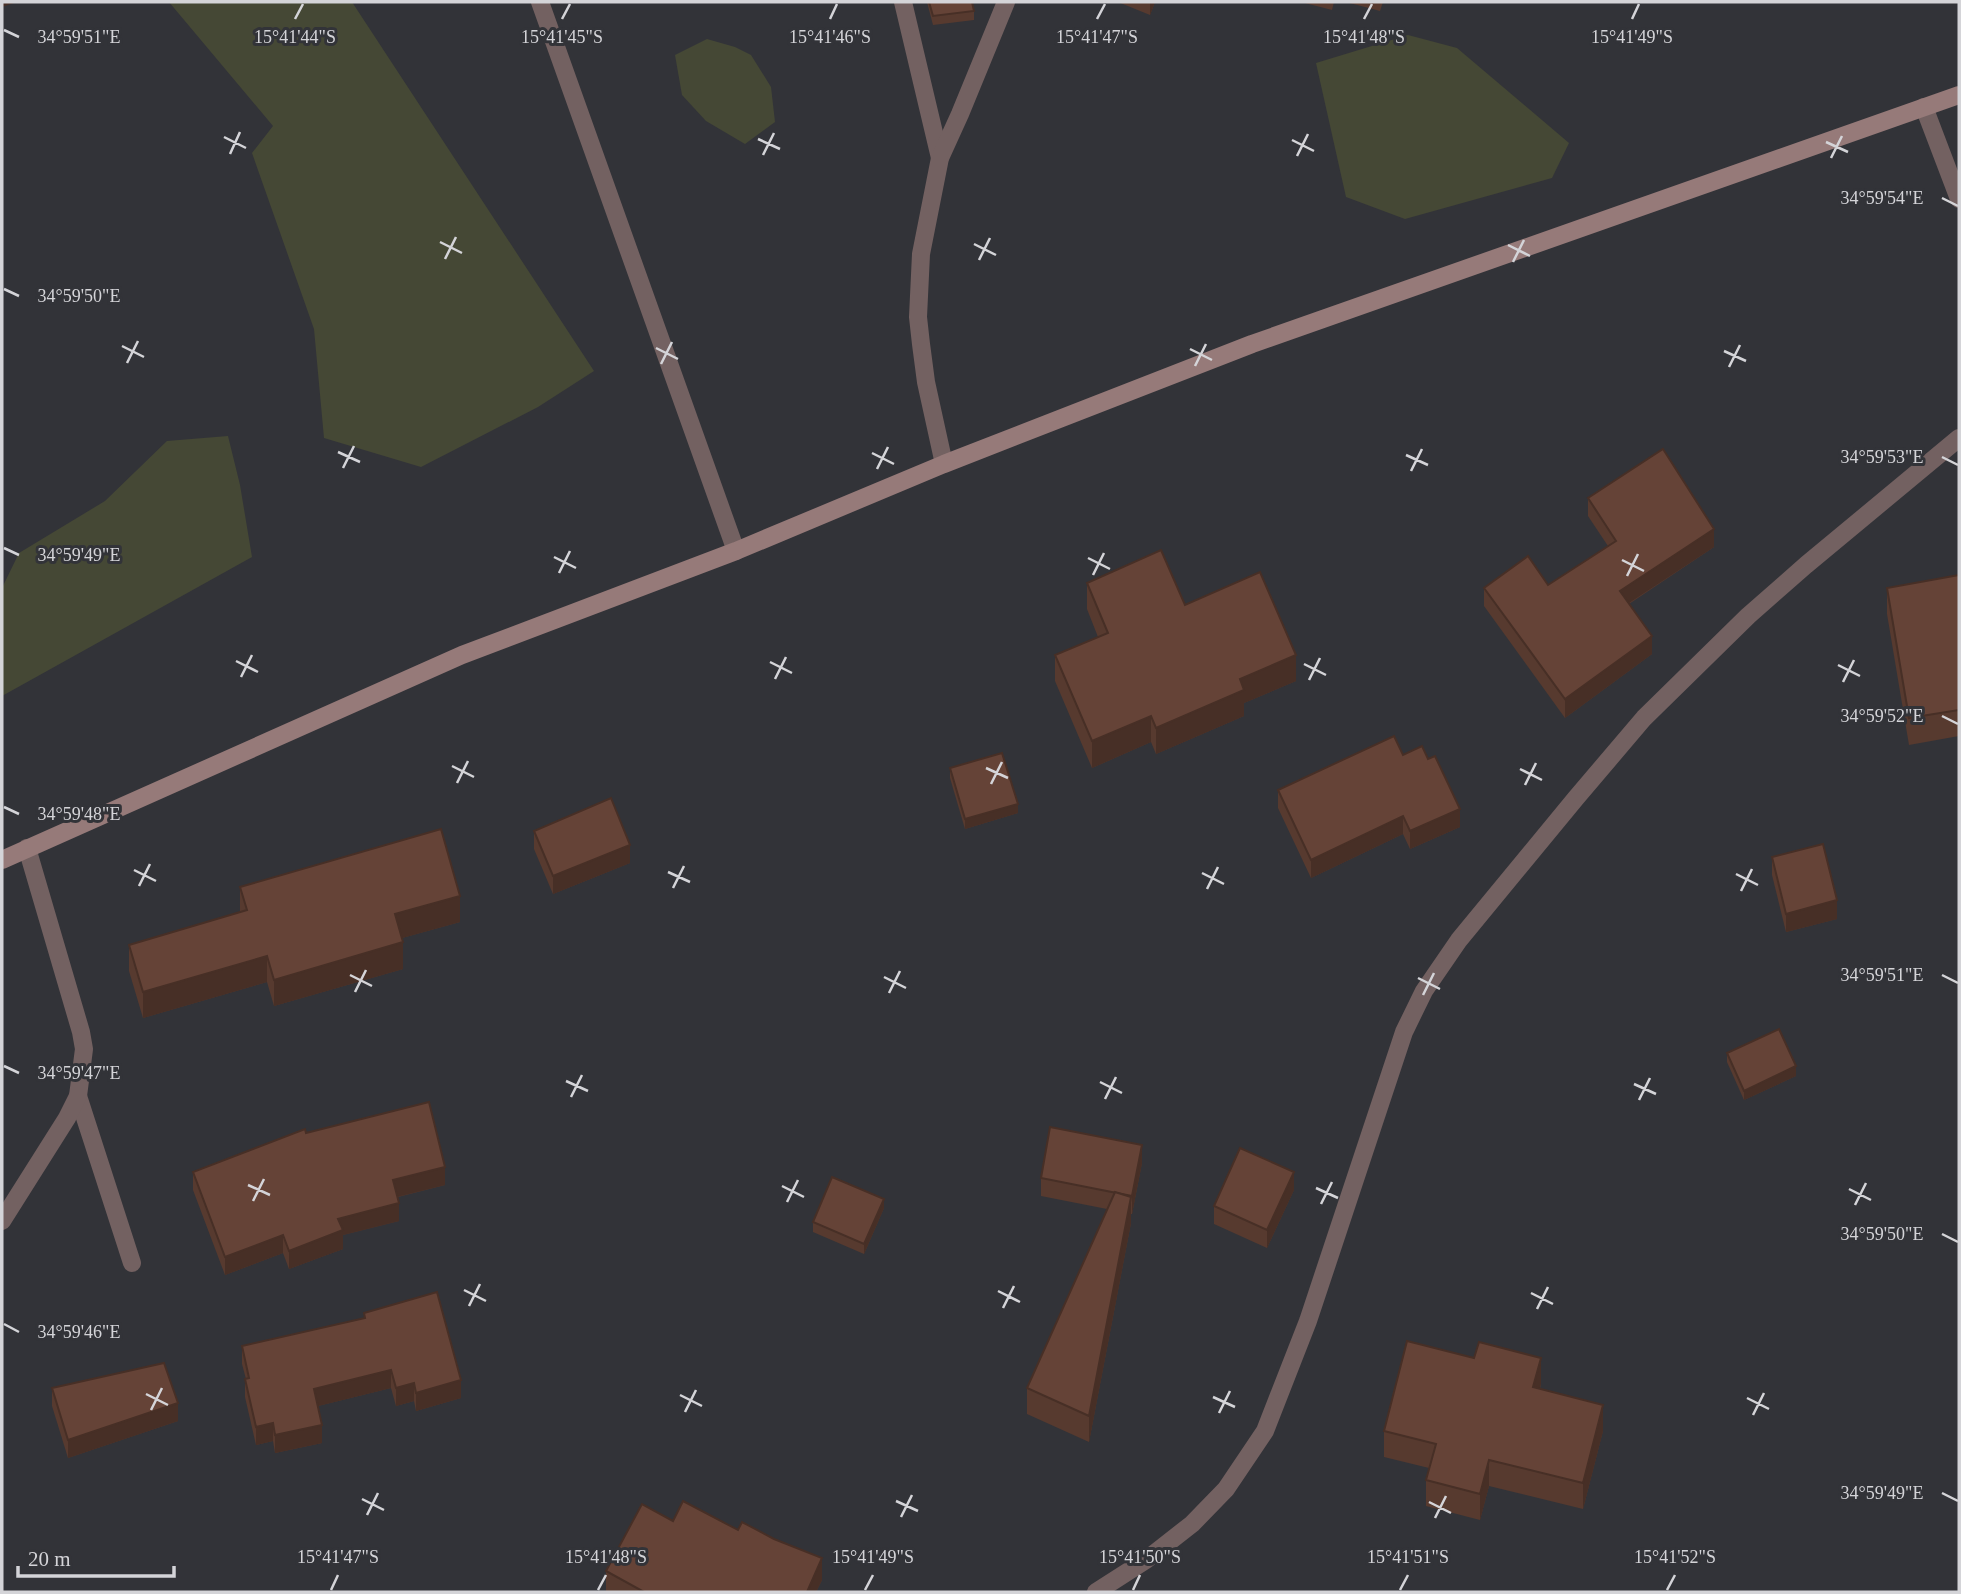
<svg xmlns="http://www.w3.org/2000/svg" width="1961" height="1594" viewBox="0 0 1961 1594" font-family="Georgia,serif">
<rect width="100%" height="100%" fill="#323338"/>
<g fill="#454835">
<path d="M169,2H352L594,371L538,407L421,467L324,438L314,329L252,153L273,126Z"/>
<path d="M1408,35L1457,48L1569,143L1552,178L1405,219L1346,197L1316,63Z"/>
<path d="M707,39L735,47L751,55L771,87L775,122L745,144L706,121L682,95L675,55Z"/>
<path d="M228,436L240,485L252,557L2,696V588L19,553L105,501L167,441Z"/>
</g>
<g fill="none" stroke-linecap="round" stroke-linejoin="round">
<g stroke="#736161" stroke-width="18">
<path d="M540,2L736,551"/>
<path d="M903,2L940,158"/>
<path d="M1924,107L1959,199"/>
<path d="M944,464L926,382L921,344L918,317L921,254L940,158L960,114L1006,2"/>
<path d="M78,1096L132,1263"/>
<path d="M2,1221L67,1118L78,1096L84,1049L81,1032L27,848"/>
<path d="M1096,1592L1146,1560L1192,1524L1226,1489L1265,1431L1308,1321L1404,1032L1424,991L1459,940L1576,798L1644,718L1748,616L1806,565L1959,438"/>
</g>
<path stroke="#967a79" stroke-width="18" d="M2,860L462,655L736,551L944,464L1252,344L1959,95"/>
</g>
<g fill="#573a2f">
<path d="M927,2H972L974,11V20L933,25Z"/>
<path d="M1118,2H1155L1150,15Z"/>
<path d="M1301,2H1334L1332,10Z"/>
<path d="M1346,2H1383L1380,11Z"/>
<path d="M1588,498L1714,547L1629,604L1652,654L1565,718L1484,606V588L1548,585L1608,546L1588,516Z"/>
<path d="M1959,575V736L1909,745L1887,614V588Z"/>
<path d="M1087,583L1185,605L1296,681L1244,703V716L1156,754L1151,742L1092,768L1055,681V655L1098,637L1087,609Z"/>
<path d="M1403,755L1460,827L1410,849L1403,834L1311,878L1278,808V790Z"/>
<path d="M950,768L1018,813L965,829L950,778Z"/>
<path d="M534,831L630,863L553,894L534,849Z"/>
<path d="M1772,857L1837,919L1786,932L1772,875Z"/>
<path d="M240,887L460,922L402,938L403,969L274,1006L267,982L143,1018L129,971V945L240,912Z"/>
<path d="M1727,1053L1796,1076L1744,1100L1727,1062Z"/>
<path d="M306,1133L445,1185L398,1197L399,1221L343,1235V1249L289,1269L283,1253L225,1275L193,1190V1172Z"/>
<path d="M1142,1163L1132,1214H1131V1223L1089,1442L1027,1414V1388L1107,1209L1041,1196V1178Z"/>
<path d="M1294,1190L1267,1248L1214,1224V1206Z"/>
<path d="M884,1208L864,1254L813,1232V1222Z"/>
<path d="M364,1313L461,1398L416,1411L414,1401L396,1406L391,1388L318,1406L322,1443L275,1453L273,1441L256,1445L245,1397V1379H246L242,1364V1346L364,1318Z"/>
<path d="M1541,1384L1540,1389L1603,1431L1583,1509L1489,1486L1480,1520L1426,1506V1480L1429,1468L1384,1457V1431Z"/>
<path d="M52,1388L178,1421L68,1458L52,1406Z"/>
<path d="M673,1521L822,1580L816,1592H606V1571Z"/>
</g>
<g fill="#472f26">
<path d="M2,2H17L2,7Z"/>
<path d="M1150,2H1155L1150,15Z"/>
<path d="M1714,529V547L1620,609V591Z"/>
<path d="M1652,636V654L1565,718V699Z"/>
<path d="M1296,655V681L1244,703V716L1156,754V728L1240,679Z"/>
<path d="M1151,716V742L1092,768V741Z"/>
<path d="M1018,804V813L965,829V819Z"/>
<path d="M1460,809V827L1410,849V831Z"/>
<path d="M1403,816V834L1311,878V860Z"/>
<path d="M630,845V863L553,894V876Z"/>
<path d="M460,896V922L395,940V914Z"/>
<path d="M1837,900V919L1786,932V914Z"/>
<path d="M403,942V969L274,1006V980Z"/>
<path d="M267,956V982L143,1018V992Z"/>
<path d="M1796,1066V1076L1744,1100V1091Z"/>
<path d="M1142,1145V1163L1132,1214V1196Z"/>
<path d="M445,1167V1185L393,1198V1180Z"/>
<path d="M1294,1172V1190L1267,1248V1230Z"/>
<path d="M1131,1197V1223L1089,1442V1416Z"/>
<path d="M884,1199V1208L864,1254V1244Z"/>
<path d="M399,1203V1221L343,1235V1249L289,1269V1251L338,1219Z"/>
<path d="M283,1235V1253L225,1275V1257Z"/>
<path d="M1541,1358V1384L1533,1414V1387Z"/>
<path d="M391,1370V1388L314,1407V1389Z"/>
<path d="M461,1380V1398L416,1411V1393Z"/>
<path d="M414,1383V1401L396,1406V1388Z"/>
<path d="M178,1403V1421L68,1458V1440Z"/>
<path d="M1603,1405V1431L1583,1509V1483Z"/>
<path d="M273,1423V1441L256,1445V1427Z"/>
<path d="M322,1425V1443L275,1453V1435Z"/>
<path d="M1489,1460V1486L1480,1520V1494Z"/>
<path d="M822,1558V1580L816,1592H807Z"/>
</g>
<g fill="#654337" stroke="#472f26" stroke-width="2">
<path d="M929,2H972L974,11L933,16Z"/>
<path d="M1663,449L1714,529L1620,591L1652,636L1565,699L1484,588L1528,556L1548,585L1616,541L1588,498Z"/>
<path d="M1161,550L1185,605L1260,572L1296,655L1240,679L1244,690L1156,728L1151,716L1092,741L1055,655L1108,633L1087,583Z"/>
<path d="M1959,575V710L1909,718L1887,588Z"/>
<path d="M1394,736L1403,755L1422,746L1428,759L1435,756L1460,809L1410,831L1403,816L1311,860L1278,790Z"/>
<path d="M1002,753L1018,804L965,819L950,768Z"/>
<path d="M611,798L630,845L553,876L534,831Z"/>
<path d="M441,829L460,896L395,914L403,942L274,980L267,956L143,992L129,945L247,910L240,887Z"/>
<path d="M1823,844L1837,900L1786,914L1772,857Z"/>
<path d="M1779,1029L1796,1066L1744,1091L1727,1053Z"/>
<path d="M429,1102L445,1167L393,1180L399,1203L338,1219L343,1230L289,1251L283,1235L225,1257L193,1172L305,1129L306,1133Z"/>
<path d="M1050,1127L1142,1145L1132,1196L1041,1178Z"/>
<path d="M1240,1148L1294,1172L1267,1230L1214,1206Z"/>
<path d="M832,1177L884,1199L864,1244L813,1222Z"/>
<path d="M1115,1192L1131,1197L1089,1416L1027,1388Z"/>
<path d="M437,1292L461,1380L416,1393L414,1383L396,1388L391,1370L314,1389L322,1425L275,1435L273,1423L256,1427L245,1379L249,1378L242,1346L365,1318L364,1313Z"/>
<path d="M1407,1341L1474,1358L1479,1342L1541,1358L1533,1387L1603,1405L1583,1483L1489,1460L1480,1494L1426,1480L1436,1444L1384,1431Z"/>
<path d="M164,1363L178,1403L68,1440L52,1388Z"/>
<path d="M683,1501L738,1530L742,1522L774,1539L822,1558L807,1592H644L606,1571L642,1504L673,1521Z"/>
</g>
<path fill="none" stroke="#d4d4d8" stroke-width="2.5" d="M295,19L303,4M562,19L570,4M830,19L837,4M1097,19L1105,4M1364,19L1372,4M1632,19L1639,4M4,30L19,37M224,137L246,148M758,139L780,149M1292,140L1314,151M1826,142L1848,152M230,154L240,132M763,155L774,133M1297,156L1308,134M1831,158L1842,136M1942,198L1958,206M440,242L462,253M974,244L996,255M1508,245L1530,256M445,259L456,237M979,260L990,238M1513,262L1524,240M4,289L19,296M122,346L144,357M656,348L678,359M1190,349L1212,360M1724,351L1746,361M127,363L138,341M661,364L672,342M1195,366L1206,344M1729,367L1740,345M338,452L360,462M872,453L894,464M1406,455L1428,465M1942,457L1958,465M343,468L354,446M877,469L888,447M1411,471L1422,449M4,548L19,555M554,557L576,568M1088,558L1110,569M1622,560L1644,571M559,573L570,551M1093,575L1104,553M1627,576L1638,554M236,661L258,672M770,662L792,673M1304,664L1326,675M1838,665L1860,676M241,677L252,655M775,679L786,657M1309,680L1320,658M1843,682L1854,660M1942,716L1958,724M452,766L474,777M986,768L1008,778M1520,769L1542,780M457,783L468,761M991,784L1002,762M1525,785L1536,763M4,807L19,814M134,870L156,881M668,872L690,882M1202,873L1224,884M1736,874L1758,885M139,886L150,864M673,888L684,866M1207,889L1218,867M1741,891L1752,869M350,975L372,986M1942,975L1958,983M884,977L906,988M1418,978L1440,989M355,992L366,970M889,993L900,971M1423,995L1434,973M4,1066L19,1073M566,1081L588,1091M1100,1082L1122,1093M1634,1084L1656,1094M571,1097L582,1075M1105,1099L1116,1077M1639,1100L1650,1078M248,1185L270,1195M782,1186L804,1197M1316,1188L1338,1198M1849,1189L1871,1200M253,1201L264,1179M787,1202L798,1180M1321,1204L1332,1182M1855,1205L1866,1183M1942,1234L1958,1242M464,1290L486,1301M998,1291L1020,1302M1531,1293L1553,1304M469,1306L480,1284M1003,1308L1014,1286M1537,1309L1548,1287M4,1324L19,1332M146,1394L168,1405M680,1395L702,1406M1213,1397L1235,1407M1747,1398L1769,1409M151,1410L162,1388M685,1412L696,1390M1219,1413L1230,1391M1753,1415L1764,1393M1942,1493L1958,1501M362,1499L384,1510M896,1501L918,1511M1429,1502L1451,1513M367,1515L378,1493M901,1517L912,1495M1435,1518L1446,1496M331,1590L338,1575M598,1590L606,1575M865,1590L873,1575M1133,1590L1140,1575M1400,1590L1408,1575M1667,1590L1675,1575"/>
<g font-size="18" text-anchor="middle" fill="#d4d4d8" stroke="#323338" stroke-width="6" stroke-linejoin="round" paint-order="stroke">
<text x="295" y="43">15°41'44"S</text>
<text x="562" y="43">15°41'45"S</text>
<text x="830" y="43">15°41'46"S</text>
<text x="1097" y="43">15°41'47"S</text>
<text x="1364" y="43">15°41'48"S</text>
<text x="1632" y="43">15°41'49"S</text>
<text x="79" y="43">34°59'51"E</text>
<text x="1882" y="204">34°59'54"E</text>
<text x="79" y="302">34°59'50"E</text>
<text x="1882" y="463">34°59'53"E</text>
<text x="79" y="561">34°59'49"E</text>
<text x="1882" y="722">34°59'52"E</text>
<text x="79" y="820">34°59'48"E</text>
<text x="1882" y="981">34°59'51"E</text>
<text x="79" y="1079">34°59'47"E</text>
<text x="1882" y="1240">34°59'50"E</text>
<text x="79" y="1338">34°59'46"E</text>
<text x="1882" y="1499">34°59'49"E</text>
<text x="338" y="1563">15°41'47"S</text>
<text x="606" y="1563">15°41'48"S</text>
<text x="873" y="1563">15°41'49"S</text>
<text x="1140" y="1563">15°41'50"S</text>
<text x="1408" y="1563">15°41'51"S</text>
<text x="1675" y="1563">15°41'52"S</text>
</g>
<rect width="1961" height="1594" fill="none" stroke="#d4d4d8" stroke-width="7"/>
<path d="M18 1566v10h156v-10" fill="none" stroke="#d4d4d8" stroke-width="3.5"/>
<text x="28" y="1566" font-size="21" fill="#d4d4d8" stroke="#323338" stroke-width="5" paint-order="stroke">20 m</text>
</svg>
